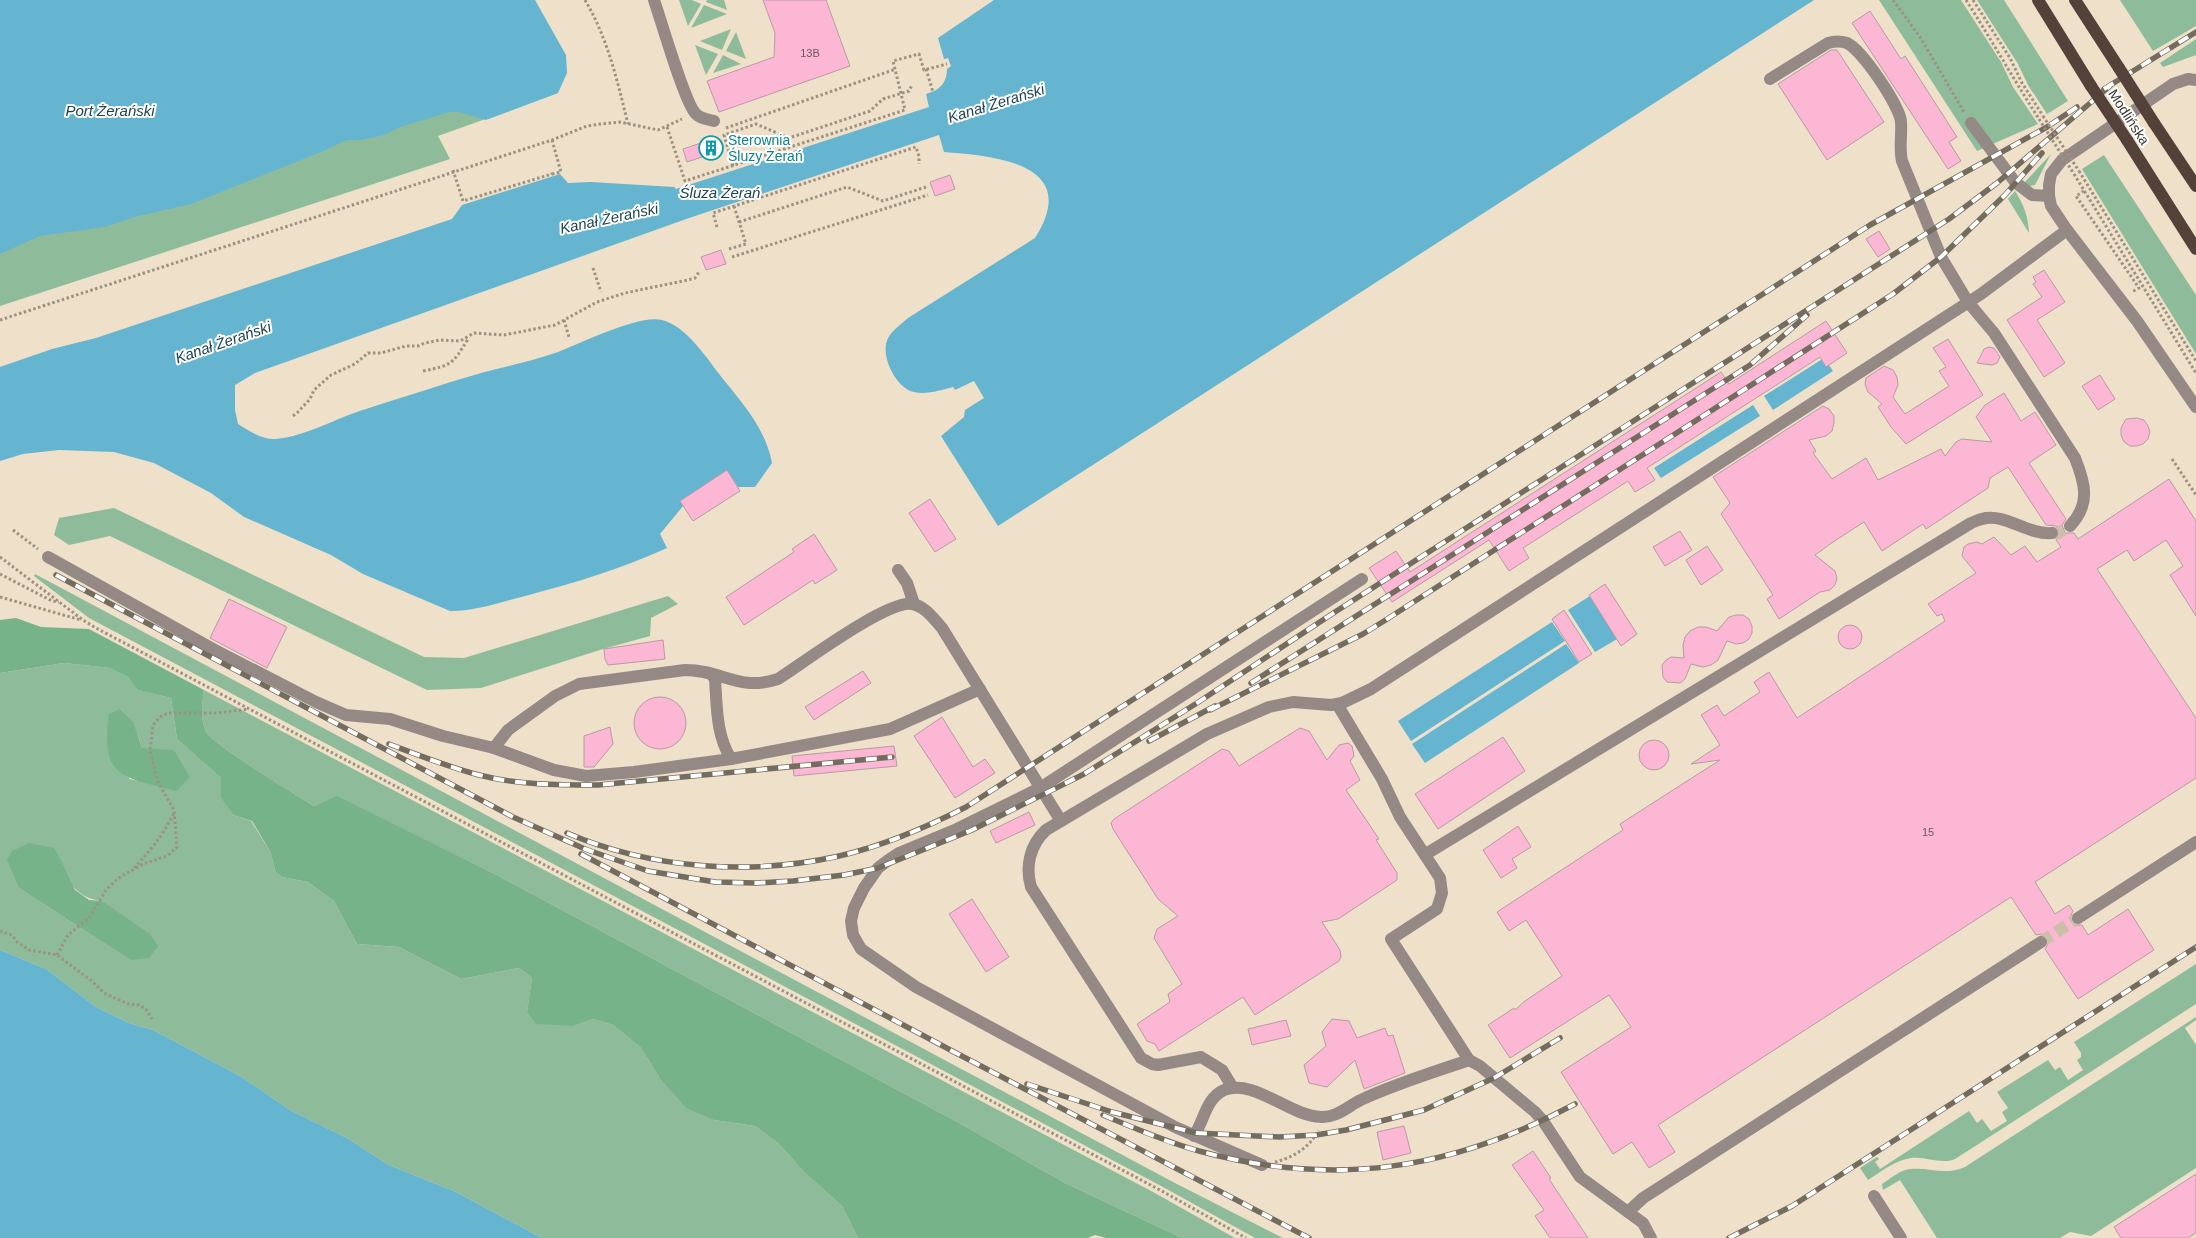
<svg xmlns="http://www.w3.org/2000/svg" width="2196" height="1238" viewBox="0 0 2196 1238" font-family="Arial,sans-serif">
<rect width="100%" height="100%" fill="#eee0c9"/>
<g fill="#8ebc9b" fill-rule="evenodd">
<path d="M679,0H692L701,4L688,26Z"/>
<path d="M707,0H724L727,10L706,2Z"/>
<path d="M1879,0H1961L2001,62L2013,87L2038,124L1977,151Z"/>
<path d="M1977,0H2004L2068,101L2047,114L2028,85L2018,64Z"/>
<path d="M2120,0H2196V26L2153,51Z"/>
<path d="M704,5L727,14L691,28Z"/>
<path d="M731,29L722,50L700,41Z"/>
<path d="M736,32L746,59L726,51Z"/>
<path d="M2196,39V55L2163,67L2160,63Z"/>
<path d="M695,45L718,54L706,75Z"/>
<path d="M723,55L741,64L713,73Z"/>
<path d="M558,93L438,136L450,159L0,306V163Z"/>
<path d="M2051,154L2035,185L2029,186L2024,183Z"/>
<path d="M2104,155L2196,295V354L2082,169Z"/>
<path d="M2015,191C2024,205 2028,216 2029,233L2008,199Z"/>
<path d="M114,508L424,657L464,658L668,596L678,604L651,618L650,636L603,649L481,688L427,690L110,536L69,545L54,535L59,518Z"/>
<path d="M35,574L1173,1182L1283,1238H1255L1163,1187L89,618L34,576Z"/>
<path d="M64,663L111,668L128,677L139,690L171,698L177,739L221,778L222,799L233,815L251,821L270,851L276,873L282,877L308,882L334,901L357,944L399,947L461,979L519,968L532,978L527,1012L574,1026L593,1019L613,1025L641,1048L659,1077L714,1120L755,1126L778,1143L805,1173L842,1206L858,1238H542L456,1192L389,1165L347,1138L290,1110L242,1077L153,1030L129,1023L96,1007L46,969L0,950V673ZM120,709C142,731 143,754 149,783L129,779ZM55,848C66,874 70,898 103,901L130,960L19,888Z"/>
<path d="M204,690L1153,1192L1235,1238H1182L1065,1183L961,1124L493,873L337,797L314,806C298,796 211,743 206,732C200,718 202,705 204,690Z"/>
<path d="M2196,964V1004L1955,1159C1941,1165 1926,1156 1911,1158C1895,1160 1881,1172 1868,1180L1860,1168L1877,1157L1879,1159L1875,1162L1880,1169L1969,1111L1977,1123L1982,1119L1991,1131L2007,1121L2002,1112L2008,1108L1997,1092L2048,1060L2055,1070L2060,1067L2068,1080L2083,1070L2077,1060L2081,1057V1053L2074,1042Z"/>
<path d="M2196,1017V1020L2185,1028L2196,1045V1168L2091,1236L2070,1232L2060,1238H1937L1900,1180L1883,1190L1882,1184C1890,1179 1900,1170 1910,1169C1931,1167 1944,1176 1965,1167Z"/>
</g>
<g fill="#77b389">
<path d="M16,618L41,627L89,629L204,690C202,705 200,718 206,732C211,743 298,796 314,806L337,796L493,873L961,1124L1065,1183L1182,1238H1106L1095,1235L1088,1238H858L842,1206L805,1173L778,1143L755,1126L714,1120L686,1108L659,1077L641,1048L613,1025L593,1019L574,1026L536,1024L527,1012L532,978L519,968L461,979L399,947L357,944L334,901L308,882L282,877L276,873L270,851L252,821L233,815L221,798V778L177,739L171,698L138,690L128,677L110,668L64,663L0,673V620Z"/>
<path d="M120,709L133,722L142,748L174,750L190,777L177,791C123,777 100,779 109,714Z"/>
<path d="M29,843L55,848L75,890L89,900L102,901L150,934L158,946L149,958L130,960L19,888L7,860L12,851Z"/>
</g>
<g fill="#65b4d0">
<path d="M0,0H535L566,55L567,73L558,93L486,120L459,112H449L400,127L384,135L361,140H347L321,152L191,204L134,217L105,227L40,236L0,254Z"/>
<path d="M994,0H1814L998,526L941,436L964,417L965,410L984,398L974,381L955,390L953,387C941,390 927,395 914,392C897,388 883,361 886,344C888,333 900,325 908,318L1035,238C1082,164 997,156 944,152L939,135L689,218L255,373L235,385V410L238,424C249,431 263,440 276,439C307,436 336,418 366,409C404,397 443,384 481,373C507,366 533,361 558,352C581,343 640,314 662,320C688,327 707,359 723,379C744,405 766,430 772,463L755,487H738L727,470L680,501L683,506L660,534L667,548C621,569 574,583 525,596C500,602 476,611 450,611L363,574L331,555L244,517L211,493L154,463L114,452L59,450L23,454L0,461V367L52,349L96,338L452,219L462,205L560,174L568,183L591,182L674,187L676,189L929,107L926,94C940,90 947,83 947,69L951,66L948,58L944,59L938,38Z"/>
<path d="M1824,358L1833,371L1773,410L1764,396Z"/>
<path d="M1753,405L1760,416L1661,478L1654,468Z"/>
<path d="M1590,596L1617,639L1595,652L1568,610Z"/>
<path d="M1552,622L1565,641L1411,741L1398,721Z"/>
<path d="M1566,644L1579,663L1425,763L1412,744Z"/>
<path d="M0,950L46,969L96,1007L129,1023L153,1030L242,1077L290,1110L347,1138L389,1165L456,1192L542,1238H0Z"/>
</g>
<g fill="#fcb7d5" stroke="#b69ba6">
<path d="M763,0H826L850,66L719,112L707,81L774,57L775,33Z"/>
<path d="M1870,11L1901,59L1905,56L1957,137L1949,142L1961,161L1948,169L1852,23Z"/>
<path d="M1831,50H1837L1884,122L1827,160L1778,84Z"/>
<path d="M716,138L721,153L706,158L705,156L687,162L683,149Z"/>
<path d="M950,175L955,189L935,196L930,182Z"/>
<path d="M1879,231L1890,249L1878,257L1866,239Z"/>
<path d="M721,250L726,264L706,270L701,257Z"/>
<path d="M2044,270L2065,302L2037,320L2065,363L2044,377L2007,320L2042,297L2033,284L2036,282L2033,277Z"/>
<path d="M1826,321L1847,353L1826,367L1820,357L1647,468L1655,480L1635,492L1628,481L1523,548L1529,558L1509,571L1489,540L1392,602L1369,568L1396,551L1410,572L1721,372L1729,384Z"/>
<path d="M1948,339L1983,395L1906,444L1891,427L1878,407L1882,404L1868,392L1865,384L1866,378L1884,366L1893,370L1897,377L1898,385L1893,397L1905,414L1949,386L1939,371L1946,367L1933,348Z"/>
<path d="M1989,347L1994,348L2000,357L1997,363L1992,365L1977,363L1984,349Z"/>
<path d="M2100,375L2115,399L2098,410L2082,386Z"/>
<path d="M2004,393L2021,421L2035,412L2056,445L2029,463L2066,519L2062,525L2065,533H2074L2078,539L2169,479L2196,521V616L2170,575L2183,566L2166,540L2134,561L2127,550L2097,569L2196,718V778L2035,882L2055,914L2069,905L2073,911L2071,915V922L2075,925H2082L2088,935L2128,909L2154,950L2078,999L2045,949L2049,942L2048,937L2041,934L2036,935L2011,897L1658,1125L1675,1152L1649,1168L1632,1142L1613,1154L1561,1072L1631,1027L1609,995L1510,1058L1488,1025L1514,1008L1515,1010L1525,1001L1562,976L1526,920L1509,931L1497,912L1623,830L1620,824L1720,760L1691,764L1720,745L1701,715L1717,705L1724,716L1760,692L1754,682L1769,672L1797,718L1945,621L1942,614L1937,616L1928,604L1976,573L1962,556L1964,547L1968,544L1977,542L1982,544L1994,537L2011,555L2025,546L2037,562L2061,547L2056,540L2060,534L2059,529L2056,526L2046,525L2008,467L1990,478L1988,488L1926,529L1923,524L1882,551L1864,522L1833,542L1815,555L1835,571L1837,578L1835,585L1830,590L1820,592L1779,619L1767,599L1773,595L1721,514L1730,503L1713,477L1823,406L1829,409L1834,416V423L1832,431L1826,436L1809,440L1816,451L1813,453L1832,479L1866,458L1878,480L1941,449L1945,456L1956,442L1962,439L1992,442L1976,417L1985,405Z"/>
<path d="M2137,418L2144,420L2148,426L2150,432L2148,439L2143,444L2137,446H2130L2124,442L2121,435V428L2126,419Z"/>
<path d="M727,470L740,491L693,521L680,501Z"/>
<path d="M930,499L956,539L935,552L909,513Z"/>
<path d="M1680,531L1692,550L1665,566L1653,547Z"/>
<path d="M814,534L837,570L815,584L813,580L744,625L726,597L794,552L792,549Z"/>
<path d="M1707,546L1723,570L1701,585L1686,560Z"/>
<path d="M1605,584L1637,634L1621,646L1589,595Z"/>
<path d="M229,599L287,627L267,668L210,638Z"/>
<path d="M1564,610L1592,654L1579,662L1552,619Z"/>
<path d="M1736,615H1743L1749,619L1752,626V633L1749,639L1743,643L1736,644L1727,641L1718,660L1711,665L1703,667L1691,664L1685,679L1680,683L1667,682L1663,677L1662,665L1666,660L1671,657L1684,658L1683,645L1685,637L1690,631L1698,627H1706L1717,631L1729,617Z"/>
<circle cx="1850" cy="637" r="12"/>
<path d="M663,640L665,659L608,665L605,659L604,649Z"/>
<path d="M863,671L871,683L814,720L805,707Z"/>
<circle cx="660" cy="723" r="26"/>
<path d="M942,717L973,767L985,759L995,773L955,798L914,736Z"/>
<path d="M610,727L613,744L594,767H584V736Z"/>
<path d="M1300,728L1309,731L1327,760L1339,745L1348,743L1352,746L1354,756L1350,761L1360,780L1346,790L1379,839L1376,840L1397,873V880L1338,919L1322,922L1340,950L1341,957L1339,961L1255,1015L1243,997L1159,1051L1155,1044L1147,1041L1137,1024L1170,1002L1168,994L1182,984L1154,938L1157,929L1178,916L1158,899L1113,829L1111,823L1114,819L1222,749L1229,751L1239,766Z"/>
<path d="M1503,737L1525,771L1438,829L1415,794Z"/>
<circle cx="1654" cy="755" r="15"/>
<path d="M894,746L897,766L794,776L792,756Z"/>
<path d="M1029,812L1035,825L996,843L990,831Z"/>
<path d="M1518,826L1531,847L1512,859L1517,868L1501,878L1483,850Z"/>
<path d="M972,899L1009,957L986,972L949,914Z"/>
<path d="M1332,1019L1349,1021L1357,1038L1385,1028L1388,1036L1393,1035L1405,1073L1364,1089L1355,1060L1327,1087L1309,1083L1304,1065L1326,1046L1322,1032Z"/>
<path d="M1286,1020L1291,1036L1252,1045L1248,1029Z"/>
<path d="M1404,1126L1411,1153L1383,1160L1377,1132Z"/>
<path d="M1533,1151L1551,1178L1549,1179L1588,1238H1550L1535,1216L1544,1210L1512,1165Z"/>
<path d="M2196,1174V1233L2188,1238H2121L2114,1227Z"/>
</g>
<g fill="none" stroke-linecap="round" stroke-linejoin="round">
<g stroke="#cbbfaa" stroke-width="12" stroke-dasharray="12 6" stroke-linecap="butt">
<path d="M2052,533H2058L2070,526"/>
<path d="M2041,942L2078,918"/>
</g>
<g stroke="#9c9282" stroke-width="3" stroke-dasharray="2.5 2.5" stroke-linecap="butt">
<path d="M585,0C608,39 617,80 628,124"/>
<path d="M1893,0L1920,37L1964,112"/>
<path d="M1966,0C1991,39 2014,80 2039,119"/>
<path d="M1973,0L2010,58L2022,83L2043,116"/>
<path d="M926,69L933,92"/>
<path d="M667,127L685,181L905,110L893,61L919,54L924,70L947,64"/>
<path d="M726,128L896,69"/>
<path d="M552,140L561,172L552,174L553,176"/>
<path d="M733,166L724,135L756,124L789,138L870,111L883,99L909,91L912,85"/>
<path d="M453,170L463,201L552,174"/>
<path d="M2079,171L2196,361"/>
<path d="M2074,174L2196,373"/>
<path d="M2084,191L2076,196L2139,288L2132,292"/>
<path d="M739,222L847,187L883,201L926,187"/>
<path d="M717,227L713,213L916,147L919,156V164"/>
<path d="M729,249L746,244L734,206"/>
<path d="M732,257L928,195"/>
<path d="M593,268L601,292"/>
<path d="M0,320L552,140L587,126L601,124L620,122L658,130L682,119"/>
<path d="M564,320L569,337"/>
<path d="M423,371C452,365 452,365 468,339"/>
<path d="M293,416L298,412L310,399L314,390L331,375L355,364L368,353H381L406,346H418L425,343L440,340L460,341L474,333L504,335L555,325L597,302L625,293L688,280L695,278L699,272"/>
<path d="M2172,459L2196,495"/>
<path d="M13,530L38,549"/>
<path d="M0,557L83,620L96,628L1160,1190L1246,1238"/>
<path d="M0,574L52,601L59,602"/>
<path d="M0,597L81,620"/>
<path d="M134,868C150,851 164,834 174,813"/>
<path d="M0,931L12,935L17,942L29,950L57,955L92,981L104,993L128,1004L139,1005L146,1009L152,1019"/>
<path d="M57,955L68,935L89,918L106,890L117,879L143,864L167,856L177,847L174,810L158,782L150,751L153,725L160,717L168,713H217L249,709"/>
<path d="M1275,1162C1292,1158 1311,1147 1318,1130"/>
</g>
<g stroke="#948985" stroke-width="12">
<path d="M654,0C661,20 685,104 696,114C701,119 707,119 714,121"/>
<path d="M1770,79L1828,43C1834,41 1841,41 1847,43C1862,50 1900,106 1901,122C1902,136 1899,147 1902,161L1941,257L1968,302L1994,333L2075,458C2085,483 2091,504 2070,526"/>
<path d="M2196,80L2188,79L2173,84L2062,160L2051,174L2049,185V196L2051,206L2067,230L2137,321L2196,407"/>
<path d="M1971,123L2015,182L2032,195L2049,196"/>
<path d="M48,557L213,649L316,702L346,715L390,719L443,736L494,748"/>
<path d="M898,570L907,583L914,604"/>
<path d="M710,673L715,679C717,707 716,735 731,759L634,772L586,776L554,770L494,748L508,730L555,696L579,684L685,670C723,670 738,692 778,679C803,663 887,600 912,604C925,606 934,619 942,628L1061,821"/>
<path d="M1337,704L1382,779L1400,817L1440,878L1442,893L1437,909L1391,939L1469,1060L1480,1066L1535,1112L1543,1121L1580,1177L1643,1223L1651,1238"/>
<path d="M731,759L890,729L980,689"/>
<path d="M1426,854L1971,523C1975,521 1981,519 1986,518C2007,515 2029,535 2052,533"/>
<path d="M2078,918L2196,842"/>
<path d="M1233,1088L1222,1070L1201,1057L1158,1065L1152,1064L1141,1058L1031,887C1025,866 1030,845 1046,830L1207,734L1269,707L1293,702L1331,705L1342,703L1371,689L1981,294L2067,230"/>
<path d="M1194,1136C1204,1121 1206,1098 1224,1090C1254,1078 1289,1116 1321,1117C1338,1118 1350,1104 1365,1098C1398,1083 1434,1072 1469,1060"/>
<path d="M1262,1165L1175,1127L916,987L861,949L853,935L851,921L854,908L864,888L878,868L887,861L899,853L957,829L1040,788L1362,579"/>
<path d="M1874,1196L1901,1238"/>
<path d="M1628,1212L1643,1198L2041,942"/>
</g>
<g stroke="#54413a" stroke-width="12">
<path d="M2038,0L2091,86"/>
<path d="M2075,0L2119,68"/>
<path d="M2154,123L2196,186"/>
<path d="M2127,140L2196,249"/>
</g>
<g stroke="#746c5f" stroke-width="5.5">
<g id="rail">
<path d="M2104,89L2196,32"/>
<path d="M56,575L513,817L585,849L648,871L715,882L756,883L793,881L844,875L878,868L972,830L1084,774L1197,703L1335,612L1949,219L1997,183L2110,86"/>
<path d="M1251,683L1750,365L1807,315"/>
<path d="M1210,710L1363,634L1384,621L1893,294L1941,257L2005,195L2042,153"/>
<path d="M1149,741L1215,706"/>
<path d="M389,744C418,755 448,767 479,775C517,785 559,785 598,785L892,757"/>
<path d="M567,833C651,869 750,876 839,856C883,846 925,828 966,807L1870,225L2047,127L2077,107"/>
<path d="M581,854L958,1054L1309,1238"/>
<path d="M1027,1084L1112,1112L1196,1133L1279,1137L1316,1135L1346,1130L1424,1110L1494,1078L1560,1038"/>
<path d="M1103,1115C1134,1128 1166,1142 1199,1151C1335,1188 1451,1170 1575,1104"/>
<path d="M1729,1238L1792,1206L2196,947"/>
</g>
</g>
<use href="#rail" stroke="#fff" stroke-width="4" stroke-dasharray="11" stroke-linecap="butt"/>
<g stroke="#9c9282" stroke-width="3" stroke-dasharray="2.5 2.5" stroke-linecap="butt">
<path d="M2043,116L2079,171"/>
<path d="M2039,119L2074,174"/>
</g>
<g stroke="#54413a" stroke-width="12">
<path d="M2119,68L2154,123"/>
<path d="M2091,86L2127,140"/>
</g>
</g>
<defs>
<g id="building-ring" transform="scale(1.25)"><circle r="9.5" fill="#fff" stroke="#0f9aa8" stroke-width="1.5"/><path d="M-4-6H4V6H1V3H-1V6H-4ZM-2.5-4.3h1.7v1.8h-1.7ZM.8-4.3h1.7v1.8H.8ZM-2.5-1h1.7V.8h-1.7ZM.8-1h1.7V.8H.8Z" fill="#0f9aa8"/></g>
</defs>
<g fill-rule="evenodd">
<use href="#building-ring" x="711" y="148"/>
</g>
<g text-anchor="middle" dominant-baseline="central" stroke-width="4" stroke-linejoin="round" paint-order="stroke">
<g font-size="11" fill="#6e5859">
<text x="810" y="53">13B</text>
<text x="1928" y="832">15</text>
</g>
<g font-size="14" fill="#3e3930" stroke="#fff">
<text transform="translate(2129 117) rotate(57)">Modlińska</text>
</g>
<g font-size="14" fill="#0d838f" stroke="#fff" text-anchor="start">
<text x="728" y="140">Sterownia<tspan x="728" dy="16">Śluzy Żerań</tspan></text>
</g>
<g font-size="15" font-style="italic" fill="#1e434f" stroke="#fff">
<text transform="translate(996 103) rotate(-17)">Kanał Żerański</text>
<text x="110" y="110">Port Żerański</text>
<text x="720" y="192">Śluza Żerań</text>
<text transform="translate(609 218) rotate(-12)">Kanał Żerański</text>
<text transform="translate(223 342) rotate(-19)">Kanał Żerański</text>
</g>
</g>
</svg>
